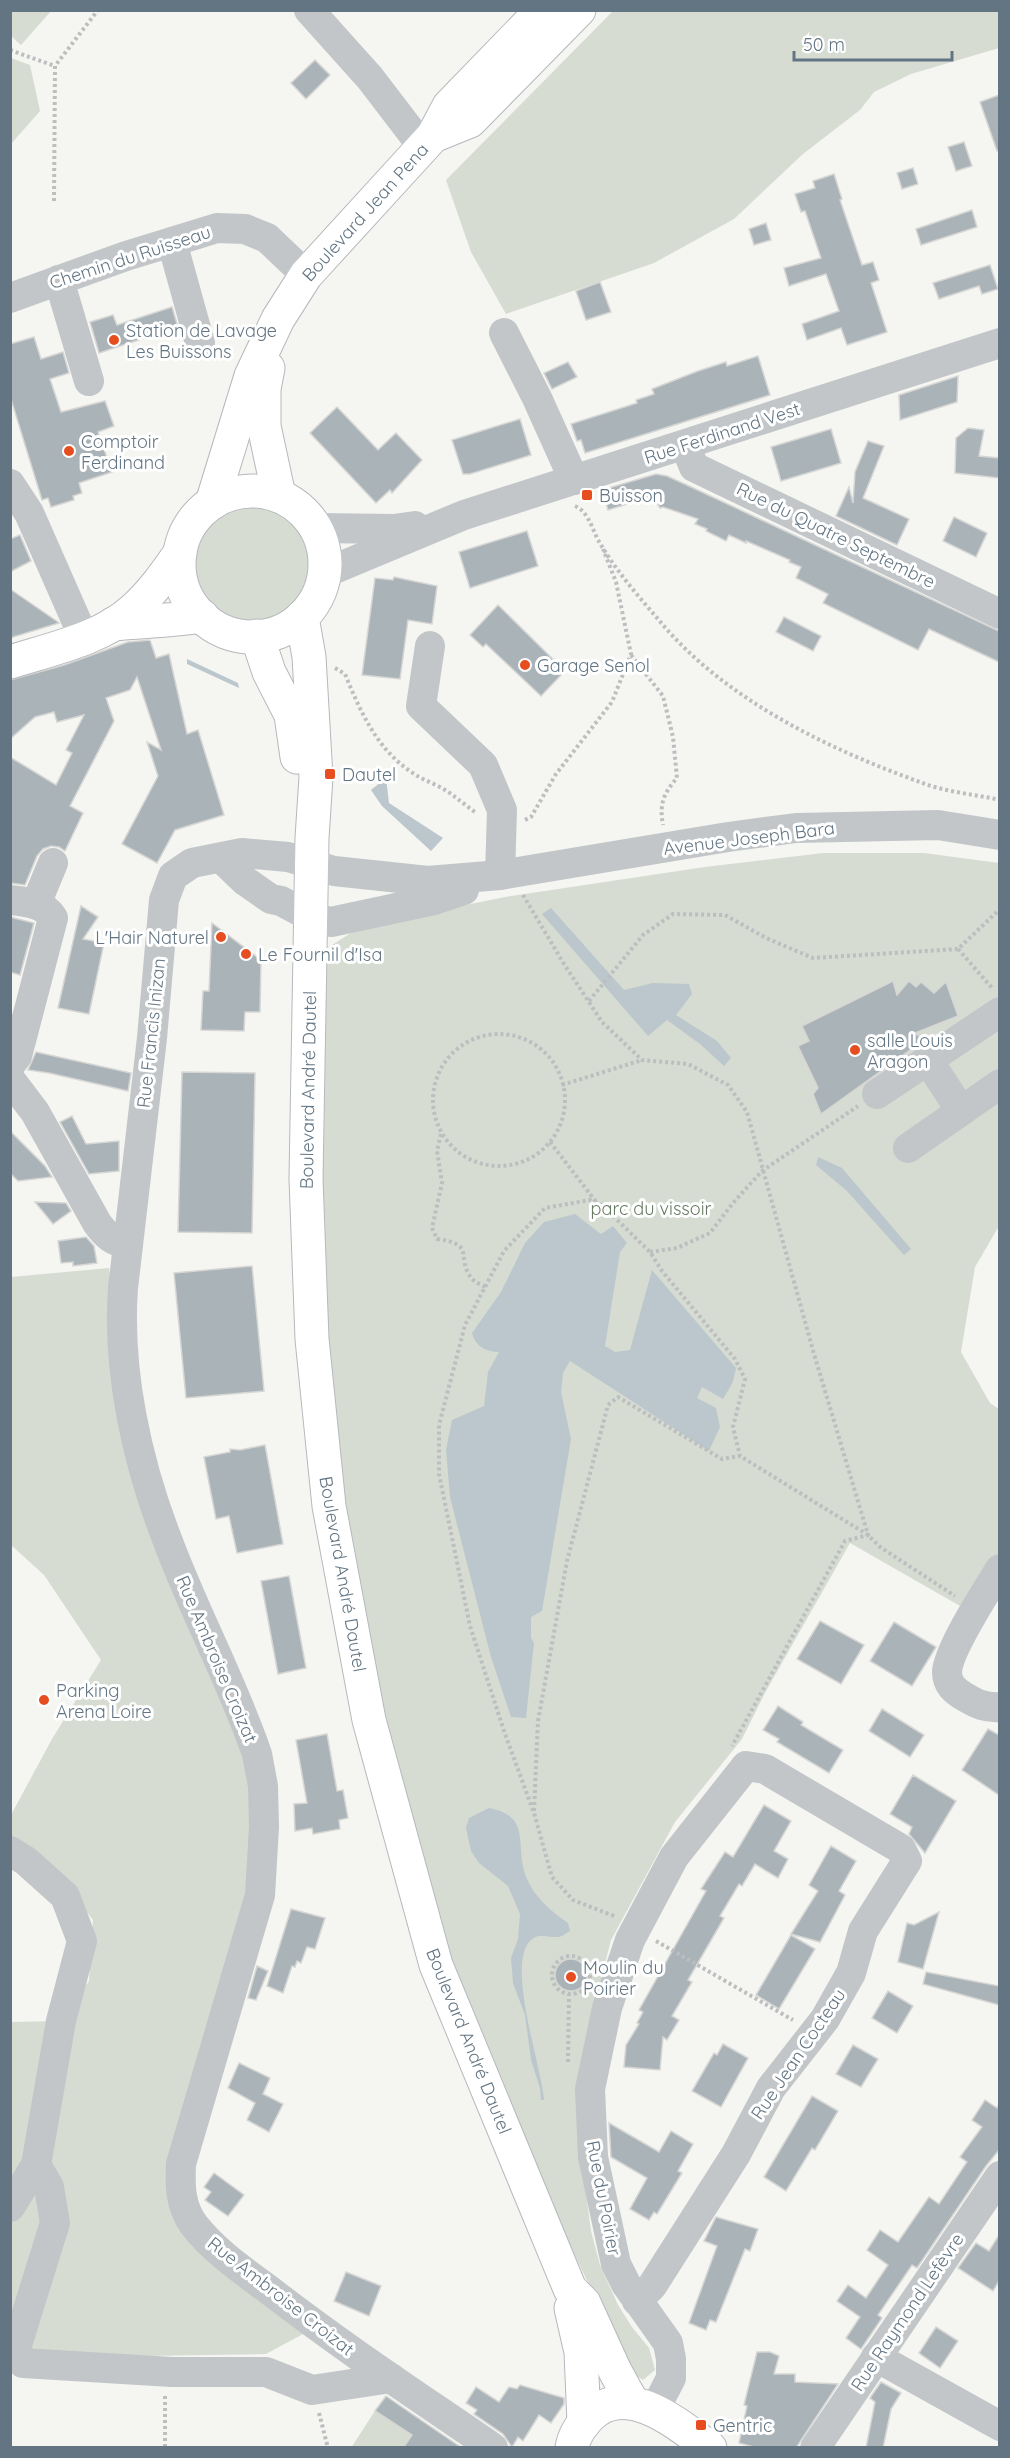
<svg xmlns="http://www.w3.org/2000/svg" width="1010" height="2458" viewBox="0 0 1010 2458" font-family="Quicksand,sans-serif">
<rect width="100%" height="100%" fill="#f5f5f1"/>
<g fill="#d6dcd2">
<path d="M11,10H51V11L21,45L11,36Z"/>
<path d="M613,11H999V48L911,74L874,92L860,110L803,154L734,219L654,263L506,314L471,252L446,180Z"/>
<path d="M11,58L30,65L40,111L11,144Z"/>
<circle cx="253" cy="564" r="60"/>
<path d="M823,853H924L999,863V1226L975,1267L961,1352L990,1403L999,1409V1558L967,1610L850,1543L766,1691L742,1739L675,1822L611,1940L585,2042L581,2156L591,2231L600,2265L618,2305L632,2327L649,2348L655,2370L643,2380L632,2373L563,2231L496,2081L449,1951L375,1682L354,1570L327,1357L320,1171L322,971L329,947L354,931L397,919L505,897L705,867Z"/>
<path d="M109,1268L126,1423L258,1772L257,1889L182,2221L316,2327L266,2354L11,2358V2022L61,2021L89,1981L93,1920L44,1857L11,1838V1815L52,1739L101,1660L44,1575L11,1545V1277Z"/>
<path d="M406,2410L421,2419L404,2446L406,2447L351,2448L375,2411L388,2420L402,2417Z"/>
</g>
<g fill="#bbc7cc">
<path d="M187,659L238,683L239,688L187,664Z"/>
<path d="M386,778L389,803L443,838L431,851L382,806L371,790Z"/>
<path d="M551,908L624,990L653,983L689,984L692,994L676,1015L717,1041L731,1058L724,1066L700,1044L667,1020L648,1036L542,914Z"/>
<path d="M818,1157L842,1168L911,1249L904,1255L847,1191L816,1165Z"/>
<path d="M575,1214L601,1234L613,1226L627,1243L620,1252L605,1346L615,1352L630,1350L652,1270L736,1368L733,1382L723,1399L702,1387L697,1398L716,1408L720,1427L709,1451L570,1361L563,1373L561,1392L571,1439L542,1611L531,1617V1638L534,1643L526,1718L511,1717L491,1657L450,1497L446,1450L452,1420L484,1406L488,1372L499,1352C486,1352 475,1346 472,1333L501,1292L525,1243L544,1222Z"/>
<path d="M489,1808C534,1817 513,1846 527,1879C535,1898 552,1912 568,1923L570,1931C566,1933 562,1937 558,1937C548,1938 540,1932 531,1940C505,1963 542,2067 544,2100H541L540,2088L531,2060L525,2015L513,1983L511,1958L518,1939L520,1914L508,1886L479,1863L471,1851L466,1828L469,1818Z"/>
</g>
<g fill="#aab3b8" stroke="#d6d6d4" stroke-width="1.5">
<path d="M315,60L330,75L306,99L291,83Z"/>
<path d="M999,95V150L997,151L980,102Z"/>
<path d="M964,142L972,166L956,171L948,147Z"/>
<path d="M913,168L918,184L902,189L897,173Z"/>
<path d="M834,174L842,199L840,200L862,265L873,262L879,280L871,283L887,332L847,345L841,328L807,340L802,324L839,311L826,274L789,286L784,268L821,258L805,211L801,212L795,194L815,188L813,181Z"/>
<path d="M972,210L977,227L921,245L916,229Z"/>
<path d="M766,223L771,240L754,245L749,229Z"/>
<path d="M990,265L998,289L982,294L979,286L939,299L933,283Z"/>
<path d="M600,282L611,312L586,320L576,291Z"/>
<path d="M172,307L178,327L99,353L90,322L113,315L117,325Z"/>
<path d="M34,337L41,359L63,352L69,373L50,379L61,412L105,401L114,426L98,432L112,472L79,483L82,493L73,496L74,500L51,507L48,498L42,500L10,396V344Z"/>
<path d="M758,356L770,395L585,453L581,440L577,441L571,424L637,403L636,400L654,394L652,389L698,371L726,362L727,366Z"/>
<path d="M568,362L577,377L552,389L544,373Z"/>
<path d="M958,376L957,402L900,420L899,395Z"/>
<path d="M337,407L378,450L396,433L422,460L392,493L390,490L376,503L310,433Z"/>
<path d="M520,419L531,455L470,474H463L452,440Z"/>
<path d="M968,428L984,430L979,456L999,458V478L955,473L956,438Z"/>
<path d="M831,429L841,463L781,481L771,447Z"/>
<path d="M868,441L884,446L863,498L909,519L897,545L836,516L849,487L853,503L855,472Z"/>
<path d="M656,474L667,476L689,486L999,631V662L929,629L918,650L823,603L828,594L796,578L801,567L789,562L790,560L746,541V543L729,535L726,541L706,531L707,529L695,524L698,519L663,507L660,508L653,496L608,510L602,490Z"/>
<path d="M954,517L987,533L976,557L943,541Z"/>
<path d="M527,531L538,566L470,588L459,552Z"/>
<path d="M20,535L31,561L10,572V539Z"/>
<path d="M394,577L437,586L432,624L408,620L400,679L362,675L375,578L393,580Z"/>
<path d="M10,589L58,622L59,623L10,638Z"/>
<path d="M498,605L565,671L541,696L486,644L483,647L470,635Z"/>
<path d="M784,617L821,636L813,651L776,632Z"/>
<path d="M150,640L156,658L169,654L187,734L198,730L224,815L175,830L157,863L122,844L158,776L147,742L161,750L137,677L130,690L106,698L114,721L70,806L83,813L65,851L59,847L51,846L43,849L37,856L25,885L10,883V757L56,785L72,753L66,750L84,715L57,722L54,712L35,717L10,739V680L64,665L128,642Z"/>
<path d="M81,906L98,917L83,939L104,943L89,1014L58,1008Z"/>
<path d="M10,917L34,923L20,975L10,972Z"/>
<path d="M212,923L261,960L260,1012H245L244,1031L201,1030L203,991H209Z"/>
<path d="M893,981L897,995L909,981L916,987L921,982L934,993L946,982L958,1016L915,1033L924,1040L821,1114L813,1094L818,1088L798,1046L809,1041L802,1026Z"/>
<path d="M36,1052L131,1073L128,1091L49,1073L28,1070Z"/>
<path d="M182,1072L255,1073L252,1233L178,1232Z"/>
<path d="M72,1116L86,1144L119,1141V1171L89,1174L60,1122Z"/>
<path d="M10,1131L45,1166L52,1177L18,1181L10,1173Z"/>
<path d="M35,1202L66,1203L71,1211L53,1224Z"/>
<path d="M86,1237L94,1246L97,1263L73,1266V1262L61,1263L58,1241Z"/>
<path d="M252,1266L264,1391L186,1398L174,1273Z"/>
<path d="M265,1445L283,1544L237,1553L229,1516L216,1519L204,1457L230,1452V1449L240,1450Z"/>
<path d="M289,1576L306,1668L278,1674L261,1581Z"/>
<path d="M820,1621L864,1645L841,1684L797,1659Z"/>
<path d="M894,1622L936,1647L912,1686L870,1661Z"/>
<path d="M778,1706L803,1722L801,1725L843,1750L829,1773L777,1742L779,1739L763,1730Z"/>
<path d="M882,1709L924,1735L910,1757L869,1731Z"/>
<path d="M988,1729L999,1735V1795L962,1770Z"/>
<path d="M327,1734L337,1791L343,1790L348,1818L339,1820L340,1829L313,1834L312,1828L295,1831L294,1804L307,1803L296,1740Z"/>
<path d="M913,1775L956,1801L925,1853L909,1834L912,1827L890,1814Z"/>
<path d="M764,1805L791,1821L774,1851L788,1859L778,1878L755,1864L742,1886L739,1884L720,1916L724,1918L688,1980L692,1982L672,2016L679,2020L667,2040L663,2037L660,2070L624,2067L626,2045L639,2024L637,2023L643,2012L639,2010L706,1891L701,1889L725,1852L733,1857Z"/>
<path d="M831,1846L856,1861L839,1891L845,1895L820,1942L791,1934L818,1891L809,1885Z"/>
<path d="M291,1909L325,1918L315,1949L307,1947L301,1963L297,1961L295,1967L292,1966L283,1993L267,1986Z"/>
<path d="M939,1912L923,1969L898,1962L907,1923L914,1925Z"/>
<path d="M791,1935L815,1949L779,2009L756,1995Z"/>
<circle cx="571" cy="1975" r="16"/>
<path d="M257,1966L268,1971L256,2000L248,1998Z"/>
<path d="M926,1972L999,1986V2005L923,1984Z"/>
<path d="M888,1991L913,2006L897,2033L872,2018Z"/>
<path d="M723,2044L748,2058L721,2107L692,2091L714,2053L717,2055Z"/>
<path d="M853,2045L878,2059L861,2087L836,2074Z"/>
<path d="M239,2063L270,2078L263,2094L283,2104L269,2132L247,2120L255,2103L228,2088Z"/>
<path d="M812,2096L838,2111L815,2150L812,2148L786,2191L764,2177Z"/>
<path d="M985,2100L997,2108L999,2104V2150L986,2166L917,2268L912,2265L878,2315L882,2318L861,2349L846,2338L860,2317L837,2301L848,2285L866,2298L888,2265L867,2250L880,2230L898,2242L929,2197L939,2204L967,2162L960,2157L982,2127L972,2120Z"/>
<path d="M609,2123L659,2152L671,2131L693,2144L678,2171L682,2173L657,2214L654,2212L649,2220L630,2209L647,2178L611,2157Z"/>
<path d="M214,2173L244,2195L228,2216L205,2200L211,2192L204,2187Z"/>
<path d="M716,2217L758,2229L750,2251L745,2249L716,2322L710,2320L706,2330L689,2323L717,2246L704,2241Z"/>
<path d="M999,2235V2281L993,2291L958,2268L976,2243L989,2251Z"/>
<path d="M346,2272L381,2286L369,2316L334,2301Z"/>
<path d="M936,2327L958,2341L940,2368L919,2353Z"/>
<path d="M757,2352H770L779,2356L774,2374H795V2382L838,2384L796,2448H758L739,2443L747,2406L744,2405Z"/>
<path d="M881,2382L901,2393L891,2409L883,2448H866L875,2402L870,2398Z"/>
<path d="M520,2385L564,2398V2404L551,2423L539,2415L523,2441L518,2437L512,2447L503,2434L474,2414L477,2410L466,2403L476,2387L499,2402L509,2387L517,2389Z"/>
<path d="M386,2396L412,2414L462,2448H403L412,2435L375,2411Z"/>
</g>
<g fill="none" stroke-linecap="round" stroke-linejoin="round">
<g stroke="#b5b9bd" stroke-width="35">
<g id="major">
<path d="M433,136L470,121L579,10"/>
<path d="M268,368L264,389V426L279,496"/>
<circle cx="252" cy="564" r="73"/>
<path d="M212,503L251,376L278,319L306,275L433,136L449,106L542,10"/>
<path d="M302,617L309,657L316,777L312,838L306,1179L312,1339L329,1506L369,1720L436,1965L570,2289L584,2303L615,2371L632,2402"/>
<path d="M113,624C143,621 172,621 202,616"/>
<path d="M257,636L269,672L291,715L297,757"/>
<path d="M10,662C51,649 101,639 133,610C152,593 166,573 180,553"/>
<path d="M571,2308L581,2352L584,2423"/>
<path d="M572,2448C574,2435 582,2424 590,2416C627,2380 679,2425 710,2448"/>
</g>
</g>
<g stroke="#bcbec0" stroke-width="4" stroke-dasharray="3 3" stroke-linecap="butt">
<path d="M10,50L55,66"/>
<path d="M54,201L55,66L98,10"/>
<path d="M575,506C587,511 591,525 597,538C614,569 640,598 663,625C727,700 828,749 920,782C944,792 974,794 1000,800"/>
<path d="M631,655L663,696L673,737L677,778C664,793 659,803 663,825"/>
<path d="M335,668L345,674C361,713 378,752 416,775C425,781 436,784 445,790C456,797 465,805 475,812"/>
<path d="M525,820L531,817L556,774L612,702L631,654L616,582L603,549"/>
<path d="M523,895L564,964L602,1022L642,1060L688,1064L728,1085L747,1112L814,1354L868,1535L845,1541L732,1746"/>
<path d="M958,949L993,989"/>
<path d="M589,1001L643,935L673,914L725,915L766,938L813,958L958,949L1000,909"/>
<circle cx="499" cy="1100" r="66"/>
<path d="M562,1085L642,1060"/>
<path d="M441,1134L437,1151L442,1183L432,1228L437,1239C477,1244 455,1258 472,1279C475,1282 481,1285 485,1287"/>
<path d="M550,1142L597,1203"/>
<path d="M650,1252L677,1248L710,1233L733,1203L762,1171L858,1106"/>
<path d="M534,1811L538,1721L567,1561L608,1405L618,1397L722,1459L740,1456"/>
<path d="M614,1916L573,1900L552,1877L534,1813L505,1734L470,1626L439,1474V1425L465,1325L504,1251L545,1208L590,1200L602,1205L650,1252L662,1271L735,1359L745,1379L733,1427L740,1456L868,1535L880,1547L955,1596"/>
<path d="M656,1941L793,2020"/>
<circle cx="571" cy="1975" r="19"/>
<path d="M568,2062L569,1994"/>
<path d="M165,2396V2448"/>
<path d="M319,2413L328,2448"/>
</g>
<g stroke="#c2c6c9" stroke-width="30">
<path d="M309,10L370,78L422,146"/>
<path d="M172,242L200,343"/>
<path d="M59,280L89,381"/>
<path d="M10,298L126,256L217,228L245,229L267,238L306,275"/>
<path d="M504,333L537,398L574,480"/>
<path d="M685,445L694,467L1000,614"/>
<path d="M10,484L29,513L84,638"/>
<path d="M316,528L394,529L415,526"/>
<path d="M325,573L464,515L1000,343"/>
<path d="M430,646L421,706L483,765L502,810L500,875"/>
<path d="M221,858L245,881L271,899L281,901L311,917L331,922L434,900L464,890"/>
<path d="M10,900C26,902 44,903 53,918L17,1056L10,1065"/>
<path d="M36,904L53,863"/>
<path d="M928,1060L961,1111"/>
<path d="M10,1079L35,1112L97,1223C106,1236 113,1241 128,1244"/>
<path d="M877,1094L1000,1012"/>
<path d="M908,1148L1000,1084"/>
<path d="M1000,1569C987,1590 948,1650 947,1672C947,1685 955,1691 965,1697C977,1704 985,1708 1000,1707"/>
<path d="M10,1851L26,1861L65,1896L82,1941L61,2021L36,2165L10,2207"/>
<path d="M637,2301L652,2286L736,2154L771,2088L825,2019L851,1973L863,1931L907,1861L901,1849L765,1769L746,1766L674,1857L630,1940L607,2008L590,2089L593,2157L616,2264L626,2284L668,2343L671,2359V2378L654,2411"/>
<path d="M10,2336L23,2363L172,2372H266L312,2390L391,2378"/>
<path d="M16,2348L55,2223L49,2187L36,2165"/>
<path d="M876,2357L1000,2426"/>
<path d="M493,2448C419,2397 344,2348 273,2293C245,2272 215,2252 194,2225C180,2206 180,2186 181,2164L260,1895L264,1827L263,1786L257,1754C232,1681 194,1612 167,1539C137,1462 117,1371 123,1288L152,1038L164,900L173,876L192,863L242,853L288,857L334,871L428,881L500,875L728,837L796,828L938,825L1000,835"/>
<path d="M815,2448L1000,2176"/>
</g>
<use href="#major" stroke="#fff" stroke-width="33"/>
</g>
<g fill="#e74e1f" stroke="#fff" stroke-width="2">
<circle cx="114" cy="340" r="6"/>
<circle cx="69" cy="451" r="6"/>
<rect x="581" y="489" width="12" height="12" rx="3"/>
<circle cx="525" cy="665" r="6"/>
<rect x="324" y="768" width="12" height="12" rx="3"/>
<circle cx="221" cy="937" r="6"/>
<circle cx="246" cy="954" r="6"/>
<circle cx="855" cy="1050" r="6"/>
<circle cx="44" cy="1700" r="6"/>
<circle cx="571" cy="1977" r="6"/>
<rect x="695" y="2419" width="12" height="12" rx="3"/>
</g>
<g text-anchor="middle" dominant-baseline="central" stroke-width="6" stroke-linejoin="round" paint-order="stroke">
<g font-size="18" fill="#637583" stroke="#fff">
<text transform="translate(365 212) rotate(-48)">Boulevard Jean Pena</text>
<text transform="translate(130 257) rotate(-18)">Chemin du Ruisseau</text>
<text transform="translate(722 433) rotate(-18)">Rue Ferdinand Vest</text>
<text transform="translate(836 535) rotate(26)">Rue du Quatre Septembre</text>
<text transform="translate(749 838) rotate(-7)">Avenue Joseph Bara</text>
<text transform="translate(151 1033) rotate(-84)">Rue Francis Inizan</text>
<text transform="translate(308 1090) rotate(-89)">Boulevard André Dautel</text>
<text transform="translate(343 1574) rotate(80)">Boulevard André Dautel</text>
<text transform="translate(217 1659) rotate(67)">Rue Ambroise Croizat</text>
<text transform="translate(469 2041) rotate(68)">Boulevard André Dautel</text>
<text transform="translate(798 2054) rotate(-56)">Rue Jean Cocteau</text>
<text transform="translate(604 2198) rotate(79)">Rue du Poirier</text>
<text transform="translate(281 2296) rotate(38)">Rue Ambroise Croizat</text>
<text transform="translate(907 2312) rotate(-56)">Rue Raymond Lefèvre</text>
</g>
<g font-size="18" fill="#637583" stroke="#fff" text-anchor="start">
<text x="126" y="330">Station de Lavage<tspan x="126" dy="21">Les Buissons</tspan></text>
<text x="81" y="441">Comptoir<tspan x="81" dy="21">Ferdinand</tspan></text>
<text x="599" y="495">Buisson</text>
<text x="537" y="665">Garage Senol</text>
<text x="342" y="774">Dautel</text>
<text x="209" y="937" text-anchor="end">L'Hair Naturel</text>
<text x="258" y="954">Le Fournil d'Isa</text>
<text x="867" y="1040">salle Louis<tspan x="867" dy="21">Aragon</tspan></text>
<text x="56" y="1690">Parking<tspan x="56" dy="21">Arena Loire</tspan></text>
<text x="583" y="1967">Moulin du<tspan x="583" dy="21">Poirier</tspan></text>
<text x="713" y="2425">Gentric</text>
</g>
<g font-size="18" fill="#677a62" stroke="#fff">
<text x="651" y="1208">parc du vissoir</text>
</g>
</g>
<rect width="1010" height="2458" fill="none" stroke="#637583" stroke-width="24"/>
<path d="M794 51v9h158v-9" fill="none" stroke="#637583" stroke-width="3"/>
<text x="803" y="51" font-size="18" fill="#637583" stroke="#ffffff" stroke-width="4.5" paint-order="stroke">50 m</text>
</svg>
